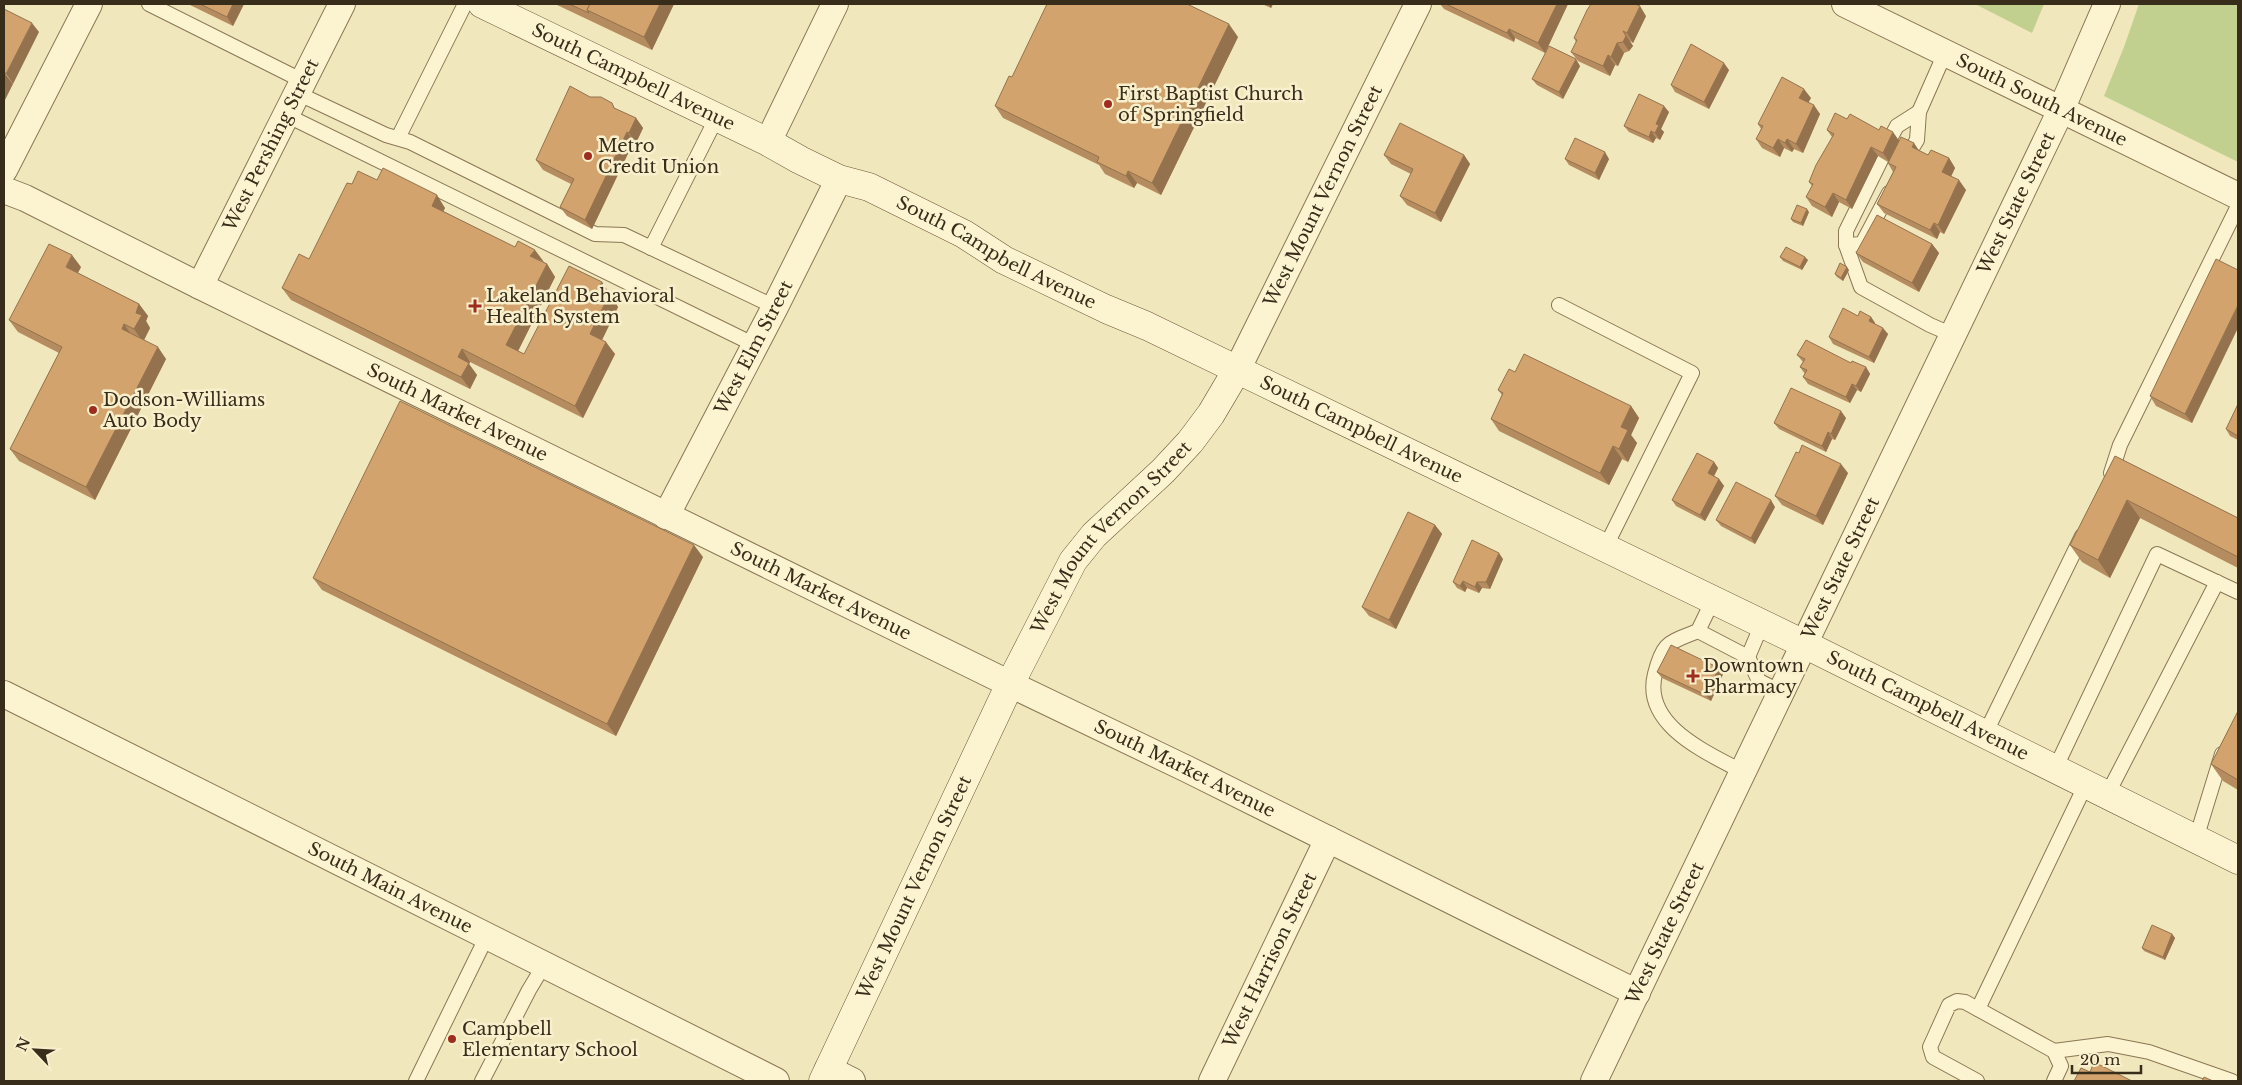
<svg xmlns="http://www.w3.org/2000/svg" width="2242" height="1085" viewBox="0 0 2242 1085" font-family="'Libre Baskerville',serif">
<rect width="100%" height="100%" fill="#f1e7bc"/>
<g fill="#c1d08f">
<path d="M1975,4H2044L2032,33Z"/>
<path d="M2139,4H2238V162L2104,96L2124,47Z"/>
</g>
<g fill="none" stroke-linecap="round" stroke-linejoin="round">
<g stroke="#8a7754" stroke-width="16">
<g id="lane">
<path d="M149,4L303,81"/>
<path d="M297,93L386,135L410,142L595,234L624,235L775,307"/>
<path d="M286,115L755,345"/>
<path d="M1891,137L1897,126L1919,112"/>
<path d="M398,138L465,4"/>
<path d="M1912,148L1917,140L1919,112L1945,53"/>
<path d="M1882,158L1846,231V245L1861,287L1930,325L1953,335"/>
<path d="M1846,245L1862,244L1889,193"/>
<path d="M651,248L717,117"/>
<path d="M1559,305L1692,373L1605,548"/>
<path d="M2111,473L2120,445L2238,206"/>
<path d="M1713,600L1698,631L1748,657L1759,681L1781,692"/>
<path d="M1698,631C1669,643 1663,641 1655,674C1642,725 1706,752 1743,772"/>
<path d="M1748,657L1762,624"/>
<path d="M1985,734L2082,536"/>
<path d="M2055,769L2157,554L2238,592"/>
<path d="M2107,795L2217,582"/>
<path d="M2196,839L2222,754"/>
<path d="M1978,1009L2086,784"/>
<path d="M2054,1051L2108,1044L2149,1052L2232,1081"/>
<path d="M416,1081L487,936"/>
<path d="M482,1081L529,990L544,965"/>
<path d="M1977,1081L1933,1057L1930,1047L1949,1005L1957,1001L1965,1002L2054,1051L2061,1066L2054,1081"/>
</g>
</g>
<g stroke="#8a7754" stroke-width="28">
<g id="street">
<path id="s1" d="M1845,4L2238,196"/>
<path d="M768,142L835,4"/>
<path d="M4,170L89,4"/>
<path id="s2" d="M4,190L25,198L200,286L1010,684L1187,769L1637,993"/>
<path id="s3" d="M200,286L342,4"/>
<path id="s4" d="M1237,370L1418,4"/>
<path id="s5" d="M666,516L775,307L839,179"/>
<path id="s6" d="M4,694L776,1081"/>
<path d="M828,1069L852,1081"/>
<path id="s7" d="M1212,1081L1328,839"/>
<path id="s8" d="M1594,1081L2061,110L2107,4"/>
</g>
</g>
<g stroke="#6c5838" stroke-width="29">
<g id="secondary">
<path id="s9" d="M482,4L768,142L800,160L839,179L869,187L964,234L1004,260L1106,309L1147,326L1804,644L2238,860"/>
<path id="s10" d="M823,1081L1010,684L1073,561L1094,535L1163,471L1190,442L1211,414L1237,370"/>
</g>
</g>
<use href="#lane" stroke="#fcf3d0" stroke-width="14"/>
<use href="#street" stroke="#fcf3d0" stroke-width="26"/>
<use href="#secondary" stroke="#fcf3d0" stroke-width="28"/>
</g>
<g fill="#b58c5f">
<path d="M188,4H244L233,26Z"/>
<path d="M555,4H674L652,50Z"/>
<path d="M1262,4H1273L1271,8Z"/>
<path d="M1440,4H1568L1545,53L1515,38L1514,42L1444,9Z"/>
<path d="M1646,16L1633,43L1630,41L1633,46L1629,51L1624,53L1618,66L1615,65L1610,76L1578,61L1571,52L1576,42L1574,38Z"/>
<path d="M1238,37L1161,195L1137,183L1134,188L1105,174L1099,165L1003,118L995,106L1012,77Z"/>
<path d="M1580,66L1563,99L1537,85L1532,79Z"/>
<path d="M1729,70L1709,109L1675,92L1671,85Z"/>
<path d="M590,97L612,103L615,109L636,118L643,128L636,143L634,141L592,229L567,216L560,207L571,184L543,170L536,160Z"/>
<path d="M1811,98L1808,102L1820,114L1803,153L1794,149L1792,152L1784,148L1780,157L1762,148L1756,139L1761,129L1758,124Z"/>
<path d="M1669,112L1661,129L1664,132L1660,140L1656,138L1653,143L1629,132L1624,126Z"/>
<path d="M1847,119L1899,140L1928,155L1949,158L1955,168L1951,176L1966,190L1944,234L1940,232L1937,239L1884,213L1877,204L1893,172L1888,163V162L1878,156L1852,209L1839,202L1832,217L1812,206L1806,197L1812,186L1809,182L1832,137L1827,130Z"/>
<path d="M1384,155H1464L1470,164L1441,222L1407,205L1400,196L1411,174L1391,164Z"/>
<path d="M1565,159H1609L1599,180L1569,165Z"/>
<path d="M377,180L445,208L443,211L547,264L555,277L518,351L524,354L602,282L618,307L602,340L615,354L583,418L470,362L469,364L477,375L470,389L291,300L282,288L309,259L352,184Z"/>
<path d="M1809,212L1803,226L1793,222L1791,219Z"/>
<path d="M1932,244L1939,253L1919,292L1863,262L1856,253Z"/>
<path d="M1780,257L1808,260L1802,270L1783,261Z"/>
<path d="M81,267L78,273L139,304L148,316L146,321L150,328L144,340L166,359L95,500L19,461L10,449L59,353L18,332L9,320Z"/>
<path d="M1849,270L1843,281L1837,277L1835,274Z"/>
<path d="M2238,270L2192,423L2156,406L2150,396Z"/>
<path d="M1858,316L1871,317L1875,323V324L1888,334L1874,363L1833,344L1829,337Z"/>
<path d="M1797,355L1851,363L1866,367L1870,374L1861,392L1857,390L1850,403L1808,384L1803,377L1805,374L1800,367L1803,362Z"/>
<path d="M1515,372L1631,406L1639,418L1631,435L1637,443L1628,462L1622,459L1609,485L1499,431L1491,419L1502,395L1498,390Z"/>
<path d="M2238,404V440L2230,436L2226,429Z"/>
<path d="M1846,418L1835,440L1832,439L1826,452L1779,429L1774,423Z"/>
<path d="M2115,456L2238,518V568L2140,518L2110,578L2082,562L2070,545Z"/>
<path d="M1714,462L1718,468L1714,476L1719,479L1724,486L1705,521L1676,506L1672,500Z"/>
<path d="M1848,473L1823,525L1782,505L1775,496Z"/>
<path d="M1775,507L1755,544L1721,526L1716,520Z"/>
<path d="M1435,525L1442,534L1396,629L1369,616L1362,607Z"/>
<path d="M703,557L616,736L322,590L313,578Z"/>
<path d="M1503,559L1490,589L1482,588L1479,593L1467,588L1465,592L1457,588L1453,582Z"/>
<path d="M1719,668L1723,674L1711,701L1662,678L1657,672Z"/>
<path d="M2238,711V790L2223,781L2211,764Z"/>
<path d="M2172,934L2175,938L2165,960L2144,951L2142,948Z"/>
</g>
<g fill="#94724d">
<path d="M233,4H244L233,26L227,17Z"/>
<path d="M660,4H674L652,50L644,37Z"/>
<path d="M1268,4H1273L1271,8Z"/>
<path d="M1557,4H1568L1545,53L1538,43Z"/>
<path d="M1640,6L1646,16L1633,43L1627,33Z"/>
<path d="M32,23L39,32L13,84L6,74Z"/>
<path d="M1229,24L1238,37L1161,195L1152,183Z"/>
<path d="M1509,29L1515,38L1514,42L1507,33Z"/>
<path d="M1623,31L1633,46L1629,51L1623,42Z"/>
<path d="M1617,43L1624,53L1618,66L1611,57Z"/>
<path d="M1608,55L1615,65L1610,76L1603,66Z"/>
<path d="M1576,59L1580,66L1563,99L1559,92Z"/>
<path d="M1724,63L1729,70L1709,109L1704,102Z"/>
<path d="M4,72L13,84L4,102Z"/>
<path d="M1804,89L1811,98L1806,107L1799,98Z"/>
<path d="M1814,105L1820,114L1803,153L1796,144Z"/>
<path d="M1664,106L1669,112L1661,129L1664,132L1660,140L1655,133L1656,124Z"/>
<path d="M636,118L643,128L636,143L629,133Z"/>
<path d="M1651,131L1656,138L1653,143L1649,137Z"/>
<path d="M627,132L634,141L592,229L585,220Z"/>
<path d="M1893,132L1900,142L1889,162L1883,153Z"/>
<path d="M1778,139L1784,148L1780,157L1773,148Z"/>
<path d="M1787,139L1794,149L1792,152L1785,143Z"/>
<path d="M1914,143L1920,152L1912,147Z"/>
<path d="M1871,147L1878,156L1852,209L1846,200Z"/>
<path d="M1605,152L1609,159L1599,180L1595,173Z"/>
<path d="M1464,155L1470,164L1441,222L1435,213Z"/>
<path d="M1949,158L1955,168L1949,181L1942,172Z"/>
<path d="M1128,171L1137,183L1134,188L1126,176Z"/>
<path d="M1959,180L1966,190L1944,234L1938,225Z"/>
<path d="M1833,193L1839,202L1832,217L1825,207Z"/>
<path d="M437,195L445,208L440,218L432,206Z"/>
<path d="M1807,209L1809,212L1803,226L1801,223Z"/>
<path d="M1934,223L1940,232L1937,239L1930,230Z"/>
<path d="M1932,244L1939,253L1919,292L1912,283Z"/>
<path d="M535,250L544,262L530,256Z"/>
<path d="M72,255L81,267L74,279L66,267Z"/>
<path d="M1805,257L1808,260L1802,270L1800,267Z"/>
<path d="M547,264L555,277L515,357L506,345Z"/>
<path d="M1847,267L1849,270L1843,281L1841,278Z"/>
<path d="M602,282L618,307L599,346L590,334L598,289Z"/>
<path d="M139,304L148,316L146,321L150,328L143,342L134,329L136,313Z"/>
<path d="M2238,305V328L2192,423L2185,414Z"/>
<path d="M1871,317L1875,323L1873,327L1869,321Z"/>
<path d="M124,324L132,336L122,329Z"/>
<path d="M1883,328L1888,334L1874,363L1869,357Z"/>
<path d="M606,342L615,354L583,418L575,406Z"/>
<path d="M158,347L166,359L95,500L86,487Z"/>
<path d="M462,349L470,362L469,364L477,375L470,389L461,377L458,357Z"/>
<path d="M1866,367L1870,374L1861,392L1856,386Z"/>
<path d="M1852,384L1857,390L1850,403L1846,397Z"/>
<path d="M1631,406L1639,418L1631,435L1637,443L1628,462L1619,449L1621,427Z"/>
<path d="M1841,411L1846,418L1835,440L1831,434Z"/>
<path d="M1828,432L1832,439L1826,452L1822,446Z"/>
<path d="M1613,446L1622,459L1609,485L1600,473Z"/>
<path d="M1714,462L1718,468L1712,480L1708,473Z"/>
<path d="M1841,464L1848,473L1823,525L1816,516Z"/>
<path d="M1719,479L1724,486L1705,521L1700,515Z"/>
<path d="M1771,500L1775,507L1755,544L1751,538Z"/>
<path d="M2127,500L2140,518L2110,578L2098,560Z"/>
<path d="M1435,525L1442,534L1396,629L1389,620Z"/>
<path d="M694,545L703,557L616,736L607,724Z"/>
<path d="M1499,553L1503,559L1490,589L1486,582Z"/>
<path d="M1463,581L1467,588L1465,592L1460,586Z"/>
<path d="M1477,582L1482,588L1479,593L1475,587Z"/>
<path d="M1719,668L1723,674L1711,701L1706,695Z"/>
<path d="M2172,934L2175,938L2165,960L2163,957Z"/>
</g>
<g fill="#d3a36e" stroke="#94724d">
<path d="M200,4H233L227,17Z"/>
<path d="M569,4H590L587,10L589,13Z"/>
<path d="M590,4H660L644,37L587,10Z"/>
<path d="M1047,4H1187L1229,24L1152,183L1128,171L1126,176L1097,162L1099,157L995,106L1009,76L1012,77Z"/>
<path d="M1446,4H1557L1538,43L1509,29L1507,33Z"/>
<path d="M1591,4H1635L1640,6L1627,33L1623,31L1626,36L1623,42L1617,43L1611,57L1608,55L1603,66L1571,52L1577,40L1574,38L1587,10Z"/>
<path d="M4,9L32,23L6,74L4,71Z"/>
<path d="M1691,44L1724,63L1704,102L1671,85Z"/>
<path d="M1549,46L1576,59L1559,92L1532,79Z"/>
<path d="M1782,77L1804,89L1799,98L1814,105L1796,144L1787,139L1785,143L1778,139L1773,148L1756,139L1763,126L1758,124Z"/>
<path d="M570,86L590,97H601L612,103L614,108L636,118L629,133L627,132L585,220L560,207L574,179L536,160Z"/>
<path d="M1639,94L1664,106L1656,124L1659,125L1655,133L1651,131L1649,137L1624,126Z"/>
<path d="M1835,113L1847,119L1850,114L1879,130L1881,126L1893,132L1883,153L1871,147L1846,200L1833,193L1825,207L1806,197L1813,184L1809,182L1816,165L1834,134L1827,130Z"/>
<path d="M1400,123L1464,155L1435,213L1400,196L1413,169L1384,155Z"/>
<path d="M1901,137L1914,143L1912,147L1928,155L1931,150L1949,158L1942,172L1959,180L1938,225L1934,223L1930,230L1877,204L1896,167L1888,163Z"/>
<path d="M1575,138L1605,152L1595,173L1565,159Z"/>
<path d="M383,168L437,195L432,206L515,247L518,241L535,250L530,256L547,264L506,345L524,354L569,266L602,282L598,289L609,295L590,334L606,342L575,406L462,349L458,357L469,363L461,377L282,288L299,254L309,259L347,183L352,184L358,171L377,180Z"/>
<path d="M1797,205L1807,209L1801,223L1791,219Z"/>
<path d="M1877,215L1932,244L1912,283L1856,253Z"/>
<path d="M49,244L72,255L66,267L139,304L136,313L142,315L134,329L124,324L122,329L158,347L86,487L10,449L62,347L9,320Z"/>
<path d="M1786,247L1805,257L1800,267L1780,257Z"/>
<path d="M2216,259L2238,270V305L2185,414L2150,396Z"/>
<path d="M1840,263L1847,267L1841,278L1835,274Z"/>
<path d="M1843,308L1858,316L1860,311L1871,317L1869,321L1883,328L1869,357L1829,337Z"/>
<path d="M1806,340L1851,363L1852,361L1866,367L1856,386L1852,384L1846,397L1803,377L1807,370L1800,367L1805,359L1797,355Z"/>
<path d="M1524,354L1631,406L1621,427L1628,430L1619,449L1613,446L1600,473L1491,419L1503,393L1498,390L1509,369L1515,372Z"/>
<path d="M1791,388L1841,411L1831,434L1828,432L1822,446L1774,423Z"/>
<path d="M400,401L694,545L607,724L313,578Z"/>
<path d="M2238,404V436L2226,429Z"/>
<path d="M1802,445L1841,464L1816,516L1775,496L1796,452L1799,453Z"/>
<path d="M1697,453L1714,462L1708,473L1719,479L1700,515L1672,500Z"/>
<path d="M2115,456L2238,518V557L2127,500L2098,560L2070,545Z"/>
<path d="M1736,482L1771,500L1751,538L1716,520Z"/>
<path d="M1408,512L1435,525L1389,620L1362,607Z"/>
<path d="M1472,540L1499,553L1486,582H1477L1475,587L1463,581L1460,586L1453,582Z"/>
<path d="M1671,645L1719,668L1706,695L1657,672Z"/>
<path d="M2238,711V780L2211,764Z"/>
<path d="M2152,925L2172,934L2163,957L2142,948Z"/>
<path d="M2094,1062L2132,1081H2074L2081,1068L2090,1072Z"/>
<path d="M2204,1077L2213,1081H2202Z"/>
</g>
<g fill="#9e2c1f" stroke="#f8f0cc" stroke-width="2">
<circle cx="1108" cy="104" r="5"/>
<circle cx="588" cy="156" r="5"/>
<path d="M472.5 298.5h5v5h5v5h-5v5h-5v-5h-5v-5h5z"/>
<circle cx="93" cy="410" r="5"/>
<path d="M1690.5 668.5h5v5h5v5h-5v5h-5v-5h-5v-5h5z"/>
<circle cx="452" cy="1039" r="5"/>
</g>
<g text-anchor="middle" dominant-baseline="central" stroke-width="5" stroke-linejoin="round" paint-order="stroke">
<g font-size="18" fill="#382c1a" stroke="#f8f0cc">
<text stroke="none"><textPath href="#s9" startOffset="168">South Campbell Avenue</textPath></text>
<text stroke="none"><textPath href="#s1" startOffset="219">South South Avenue</textPath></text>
<text stroke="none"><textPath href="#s3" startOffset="158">West Pershing Street</textPath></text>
<text stroke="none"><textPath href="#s4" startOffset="194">West Mount Vernon Street</textPath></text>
<text stroke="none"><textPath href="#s8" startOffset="974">West State Street</textPath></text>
<text stroke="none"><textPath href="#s9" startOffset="572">South Campbell Avenue</textPath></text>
<text stroke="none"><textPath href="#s5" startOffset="190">West Elm Street</textPath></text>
<text stroke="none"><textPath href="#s2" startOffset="505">South Market Avenue</textPath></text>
<text stroke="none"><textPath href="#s9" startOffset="978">South Campbell Avenue</textPath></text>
<text stroke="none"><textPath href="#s10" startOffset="619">West Mount Vernon Street</textPath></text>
<text stroke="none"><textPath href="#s8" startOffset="569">West State Street</textPath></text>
<text stroke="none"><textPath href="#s2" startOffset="910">South Market Avenue</textPath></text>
<text stroke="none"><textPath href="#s9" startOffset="1608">South Campbell Avenue</textPath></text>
<text stroke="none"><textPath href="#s2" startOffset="1315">South Market Avenue</textPath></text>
<text stroke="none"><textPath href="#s10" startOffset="214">West Mount Vernon Street</textPath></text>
<text stroke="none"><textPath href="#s6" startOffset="432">South Main Avenue</textPath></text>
<text stroke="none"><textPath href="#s8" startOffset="164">West State Street</textPath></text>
<text stroke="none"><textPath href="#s7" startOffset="134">West Harrison Street</textPath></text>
</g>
<g font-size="18" fill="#382c1a" stroke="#f8f0cc" text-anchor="start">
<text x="1118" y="94">First Baptist Church<tspan x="1118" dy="21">of Springfield</tspan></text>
<text x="598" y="146">Metro<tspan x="598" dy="21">Credit Union</tspan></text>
<text x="486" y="296">Lakeland Behavioral<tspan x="486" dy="21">Health System</tspan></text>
<text x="103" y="400">Dodson-Williams<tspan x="103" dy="21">Auto Body</tspan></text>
<text x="1703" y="666">Downtown<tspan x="1703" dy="21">Pharmacy</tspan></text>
<text x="462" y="1029">Campbell<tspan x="462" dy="21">Elementary School</tspan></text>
</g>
</g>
<rect width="2242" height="1085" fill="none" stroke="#382c1a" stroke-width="10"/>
<g transform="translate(35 1050) rotate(295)" stroke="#f8f0cc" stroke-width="4" paint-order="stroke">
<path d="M0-4L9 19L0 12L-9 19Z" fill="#382c1a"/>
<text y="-8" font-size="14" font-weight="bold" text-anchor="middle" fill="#382c1a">N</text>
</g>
<path d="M2072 1065v8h69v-8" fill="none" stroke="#382c1a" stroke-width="2.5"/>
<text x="2080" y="1065" font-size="15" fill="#382c1a" stroke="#f8f0cc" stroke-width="4" paint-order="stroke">20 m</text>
</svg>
